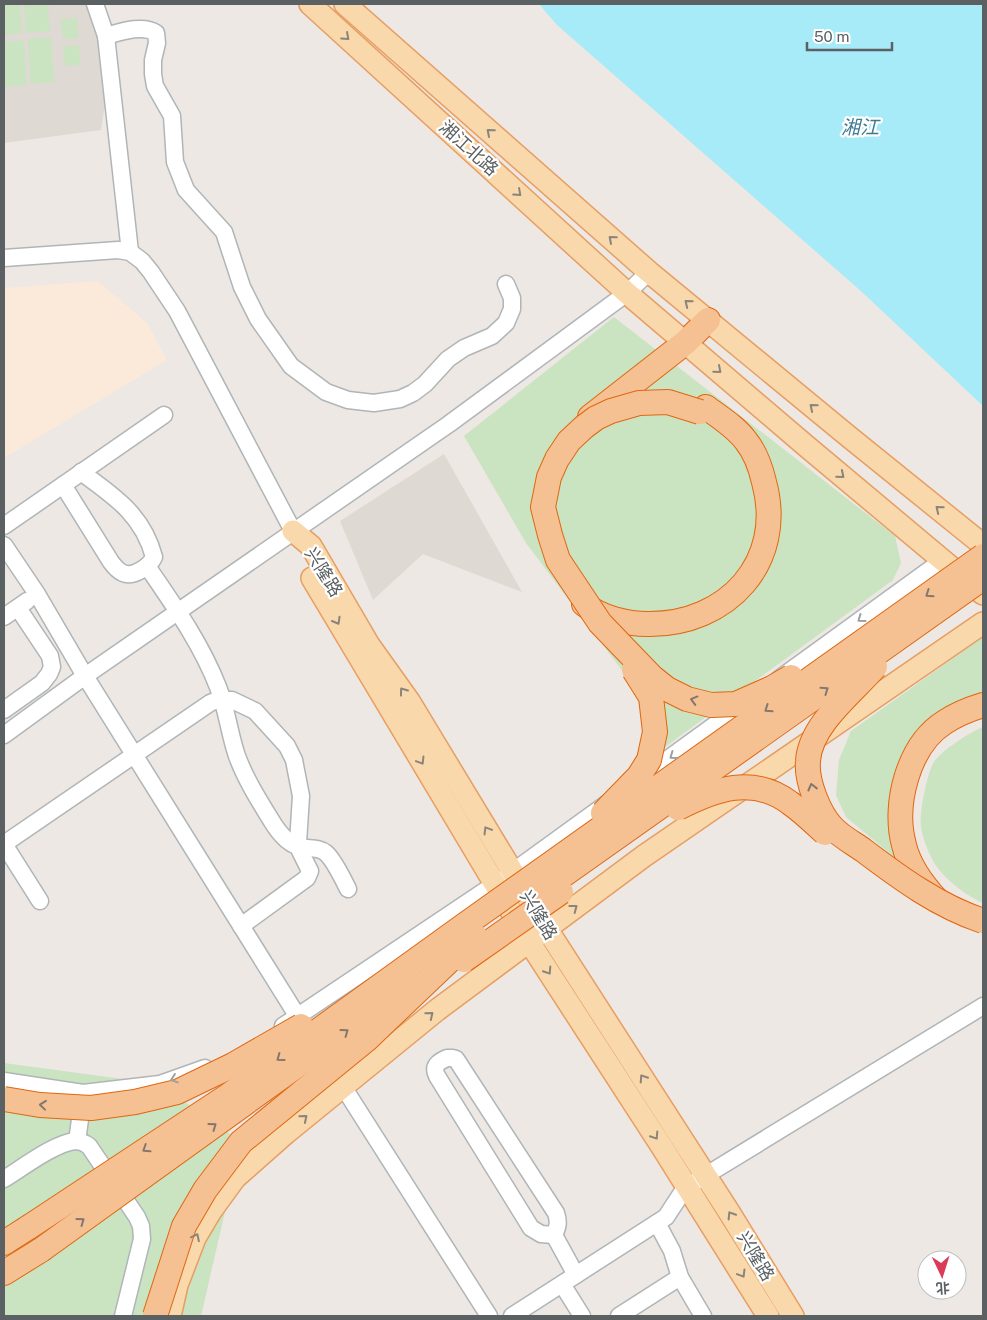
<svg xmlns="http://www.w3.org/2000/svg" width="987" height="1320" viewBox="0 0 987 1320" font-family="'Public Sans','Noto Sans SC',sans-serif">
<rect width="100%" height="100%" fill="#ede8e3"/>
<path fill="#fbeada" d="M98,281L147,323L167,360L4,458V288Z"/>
<g fill="#dfd9d4">
<path d="M4,4H91L108,86L101,130L4,143Z"/>
<path d="M444,454L522,592L423,554L373,600L340,521Z"/>
</g>
<g fill="#cae3c1">
<path d="M4,4H20L22,33L4,35Z"/>
<path d="M24,4H48L50,31L26,33Z"/>
<path d="M77,18L78,38L63,39L61,19Z"/>
<path d="M51,37L54,82L31,84L28,39Z"/>
<path d="M24,40L27,85L4,87V42Z"/>
<path d="M79,45L80,65L65,66L63,47Z"/>
<path d="M614,317L895,536L901,563L893,580L654,755L633,685L526,543L464,436Z"/>
<path d="M983,637V699L920,739L907,868L846,817L836,795L839,760L851,731Z"/>
<path d="M983,727V903C965,895 941,877 932,859C927,849 922,836 921,826C919,815 927,772 934,762C942,750 970,732 983,727Z"/>
<path d="M4,1063L160,1084L241,1142L201,1316H4Z"/>
</g>
<path fill="#a7ebf8" d="M539,4H983V406L862,292L557,25Z"/>
<g fill="none" stroke-linecap="round" stroke-linejoin="round">
<g stroke="#b0b5b7" stroke-width="19">
<g id="minor">
<path d="M95,4L106,36L130,252"/>
<path d="M106,36C120,32 143,24 156,33L157,43L153,60V74L155,86L172,116L175,162L186,190L224,232L242,287L258,319L291,366L326,392L348,400L374,403L400,399L413,393L425,384L448,359L464,348L492,336L506,323L512,309V298L506,284"/>
<path d="M4,258L118,250L130,252L142,261L151,272L177,311L293,531"/>
<path d="M63,485L111,562C114,566 118,571 123,573C133,578 150,566 154,557C143,515 114,496 81,472"/>
<path d="M4,526L164,415"/>
<path d="M4,545L37,594L85,676L303,1025"/>
<path d="M147,566C173,604 201,643 218,687C227,709 229,733 237,756C245,778 258,799 271,820C277,830 288,845 301,847C309,849 319,847 326,853C334,860 343,879 348,889"/>
<path d="M4,617L27,601"/>
<path d="M779,679L943,560"/>
<path d="M4,710L42,683L49,674L52,667L50,656L18,608"/>
<path d="M4,735L85,676L449,424L627,293L649,272"/>
<path d="M643,777L745,703"/>
<path d="M4,844L210,703L217,700H232L255,711L287,746L294,760L301,796L298,843L300,851L310,871L307,878L241,926"/>
<path d="M4,844L40,901"/>
<path d="M283,1026L504,878L609,802"/>
<path d="M447,1058H453L456,1059L556,1213C559,1222 558,1227 554,1235L541,1234L531,1228L437,1076C432,1066 438,1062 447,1058Z"/>
<path d="M337,1077L489,1316"/>
<path d="M4,1081L83,1093L160,1084L205,1068"/>
<path d="M77,1141L83,1098"/>
<path d="M4,1179C22,1168 55,1143 75,1141C80,1141 85,1143 89,1146L137,1217L141,1226L142,1239L123,1316"/>
<path d="M657,1223L672,1251L680,1277L703,1316"/>
<path d="M554,1235L576,1275"/>
<path d="M562,1284L582,1316"/>
<path d="M512,1316L666,1217L685,1188L983,1006"/>
<path d="M619,1316L680,1277"/>
</g>
</g>
<g stroke="#e79e62" stroke-width="24">
<g id="major">
<path d="M310,4L627,293L805,445L983,594"/>
<path d="M345,4L649,272L848,436L983,545"/>
<path d="M293,531L311,546L369,645L409,701L552,937L729,1212L793,1316"/>
<path d="M312,578L535,951L662,1147L768,1316"/>
<path d="M170,1316L177,1285L195,1238L211,1211L235,1178L286,1133L437,1010L644,856L983,623"/>
</g>
</g>
<g stroke="#df6711" stroke-width="26">
<g id="highway">
<path d="M590,417L686,342L708,320"/>
<path d="M584,604C601,618 627,624 648,624C727,625 786,562 764,482C761,469 755,452 746,441C736,427 719,417 706,407"/>
<path d="M937,900C923,885 909,866 904,845C893,805 908,745 945,722C957,714 970,709 983,705"/>
<path d="M4,1243L29,1227"/>
<path d="M4,1273L41,1250"/>
</g>
</g>
<use href="#minor" stroke="#fff" stroke-width="16"/>
<use href="#major" stroke="#f9d8ac" stroke-width="21"/>
<use href="#highway" stroke="#f5c192" stroke-width="24"/>
<g stroke="#df6711" stroke-width="26" stroke-linecap="butt">
<g id="highway-bridge">
<path d="M700,412L668,402L639,403L611,411L596,418L584,427L569,441L557,459L549,477L543,507L550,535L558,560L600,623L652,677L667,689L687,699L711,705L736,704L772,688L791,677"/>
<path d="M875,667C852,693 810,725 808,761C806,781 819,813 832,827C840,836 853,843 863,850C900,878 938,906 983,921"/>
<path d="M678,808C715,789 753,775 790,803C803,812 814,823 825,833"/>
<path d="M603,813L639,776L649,760L655,732L651,697L634,670"/>
<path d="M538,893L983,578"/>
<path d="M464,960L561,892"/>
<path d="M4,1099L40,1105L91,1108L135,1102L177,1092L233,1065L301,1026"/>
<path d="M29,1227L229,1095L466,924L983,556"/>
<path d="M41,1250L413,982"/>
<path d="M155,1316L184,1226L205,1190L241,1142L366,1040L475,936"/>
</g>
</g>
<use href="#highway-bridge" stroke="#f5c192" stroke-width="24"/>
</g>
<defs><path id="oneway-chevron" d="M-2-3.5L2.5 0L-2 3.5" fill="none" stroke-width="1.6" stroke-linecap="round" stroke-linejoin="round" transform="scale(1.25)"/></defs>
<g stroke="#8a8479">
<use href="#oneway-chevron" transform="translate(346 37) rotate(42)"/>
<use href="#oneway-chevron" transform="translate(490 132) rotate(-139)"/>
<use href="#oneway-chevron" transform="translate(518 193) rotate(42)"/>
<use href="#oneway-chevron" transform="translate(612 239) rotate(-139)"/>
<use href="#oneway-chevron" transform="translate(688 303) rotate(-141)"/>
<use href="#oneway-chevron" transform="translate(718 370) rotate(41)"/>
<use href="#oneway-chevron" transform="translate(813 407) rotate(-140)"/>
<use href="#oneway-chevron" transform="translate(841 475) rotate(40)"/>
<use href="#oneway-chevron" transform="translate(939 509) rotate(-141)"/>
<use href="#oneway-chevron" transform="translate(337 621) rotate(60)"/>
<use href="#oneway-chevron" transform="translate(403 691) rotate(-126)"/>
<use href="#oneway-chevron" transform="translate(421 761) rotate(59)"/>
<use href="#oneway-chevron" transform="translate(487 830) rotate(-121)"/>
<use href="#oneway-chevron" transform="translate(574 908) rotate(-37)"/>
<use href="#oneway-chevron" transform="translate(548 971) rotate(57)"/>
<use href="#oneway-chevron" transform="translate(430 1015) rotate(-39)"/>
<use href="#oneway-chevron" transform="translate(643 1078) rotate(-123)"/>
<use href="#oneway-chevron" transform="translate(304 1118) rotate(-40)"/>
<use href="#oneway-chevron" transform="translate(655 1136) rotate(57)"/>
<use href="#oneway-chevron" transform="translate(731 1215) rotate(-122)"/>
<use href="#oneway-chevron" transform="translate(196 1237) rotate(-64)"/>
<use href="#oneway-chevron" transform="translate(742 1274) rotate(59)"/>
</g>
<g stroke="#82786f">
<use href="#oneway-chevron" transform="translate(929 594) rotate(145)"/>
<use href="#oneway-chevron" transform="translate(825 690) rotate(-35)"/>
<use href="#oneway-chevron" transform="translate(694 700) rotate(-165)"/>
<use href="#oneway-chevron" transform="translate(768 709) rotate(145)"/>
<use href="#oneway-chevron" transform="translate(812 787) rotate(-104)"/>
<use href="#oneway-chevron" transform="translate(345 1032) rotate(-36)"/>
<use href="#oneway-chevron" transform="translate(280 1058) rotate(144)"/>
<use href="#oneway-chevron" transform="translate(43 1105) rotate(-174)"/>
<use href="#oneway-chevron" transform="translate(213 1126) rotate(-36)"/>
<use href="#oneway-chevron" transform="translate(146 1149) rotate(147)"/>
<use href="#oneway-chevron" transform="translate(81 1221) rotate(-36)"/>
</g>
<g stroke="#9da0a1">
<use href="#oneway-chevron" transform="translate(861 619) rotate(144)"/>
<use href="#oneway-chevron" transform="translate(673 756) rotate(144)"/>
<use href="#oneway-chevron" transform="translate(174 1079) rotate(161)"/>
</g>
<g text-anchor="middle" dominant-baseline="central" stroke-width="4.5" stroke-linejoin="round" paint-order="stroke">
<g font-size="18" fill="#5b6063" stroke="#fff">
<text transform="translate(469 148) rotate(42)">湘江北路</text>
<text transform="translate(324 572) rotate(58)">兴隆路</text>
<text transform="translate(539 915) rotate(59)">兴隆路</text>
<text transform="translate(756 1256) rotate(59)">兴隆路</text>
</g>
<g font-size="19" font-style="italic" fill="#3d7c90" stroke="#fff">
<text x="860" y="127">湘江</text>
</g>
</g>
<rect width="987" height="1320" fill="none" stroke="#5b6063" stroke-width="10"/>
<g transform="translate(942 1275) rotate(176)"><circle r="24" fill="#ffffff" stroke="#bdbfc1"/>
<path d="M0-4L9 19L0 12L-9 19Z" fill="#dc3a59"/>
<text y="-8" font-size="14" font-weight="bold" text-anchor="middle" fill="#5b6063">北</text>
</g>
<path d="M807 42v8h85v-8" fill="none" stroke="#5b6063" stroke-width="2.5"/>
<text x="814" y="42" font-size="15" fill="#5b6063" stroke="#ffffff" stroke-width="4" paint-order="stroke">50 m</text>
</svg>
